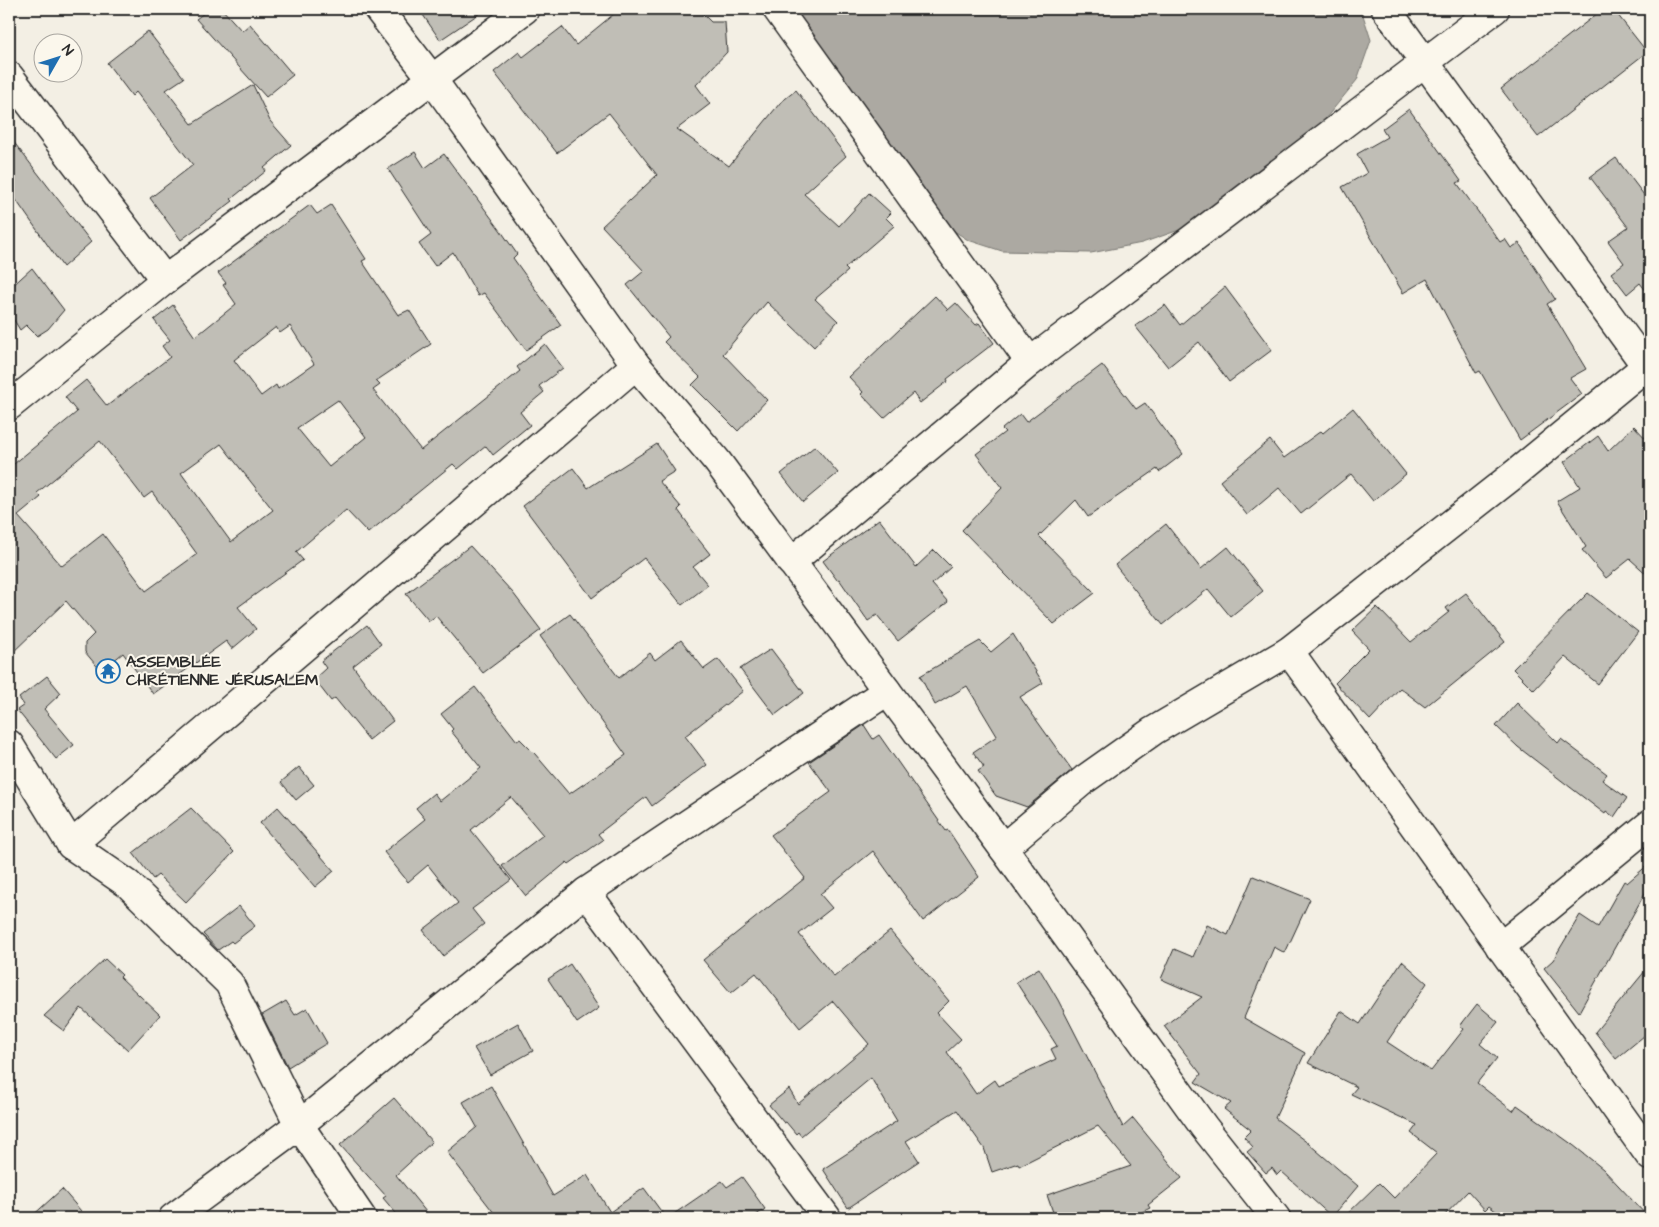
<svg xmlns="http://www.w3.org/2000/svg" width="1659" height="1227" viewBox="0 0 1659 1227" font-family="'Architects Daughter',sans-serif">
<rect width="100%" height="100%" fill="#f3efe4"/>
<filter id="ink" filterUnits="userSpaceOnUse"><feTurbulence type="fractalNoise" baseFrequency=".02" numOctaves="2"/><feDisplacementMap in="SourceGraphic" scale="10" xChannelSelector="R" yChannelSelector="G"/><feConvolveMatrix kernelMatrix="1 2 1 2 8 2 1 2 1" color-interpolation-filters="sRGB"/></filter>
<g filter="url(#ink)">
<path fill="#aca9a2" stroke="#787772" d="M788,9H1361L1371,40L1357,80L1321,124L1229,203L1182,229L1142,243L1091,253L1002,251L968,240L936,219Z"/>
<g fill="#c0beb6" stroke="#2b2b2b" fill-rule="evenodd">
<path d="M209,9H222L242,31L250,24L293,75L266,97L196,19Z"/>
<path d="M419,9H486L440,40Z"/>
<path d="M620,9H698L711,22H725L727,52L696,85L710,104L677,129L729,166L780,103L796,90L846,156L804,194L839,226L869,193L891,213L886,218L894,226L845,268L848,271L815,299L838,321L814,347L767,302L723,354L767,400L738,431L692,385L700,377L664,342L669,337L627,285L644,271L602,226L657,175L609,113L557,153L494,72L519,52L523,57L562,27L576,45Z"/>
<path d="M1603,9H1613L1647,52L1538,137L1501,89Z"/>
<path d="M148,31L184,78L166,90L192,124L253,85L270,121L291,145L264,168L266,171L231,199L233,201L181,240L150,198L193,165L136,92L132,96L107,63Z"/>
<path d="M1409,109L1461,181L1457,183L1500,242L1505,239L1511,248L1519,243L1555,299L1547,304L1586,369L1570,378L1582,394L1520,440L1480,371L1476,373L1427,279L1403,293L1342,187L1367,173L1357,154L1387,137L1382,129Z"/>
<path d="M9,136L91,242L63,267L9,190Z"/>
<path d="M415,152L425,168L444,154L501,231L517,254L513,258L561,325L526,350L484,293L478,296L453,252L435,266L419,244L431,235L388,169Z"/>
<path d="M1616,158L1650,203V296L1640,283L1627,294L1611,273L1624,263L1608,241L1628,227L1590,177Z"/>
<path d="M310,205L317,214L331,205L366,259L362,261L398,315L409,310L431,344L376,381L380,385L373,390L421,450L520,371L517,367L545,344L563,368L539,386L544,392L520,412L530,425L493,455L486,446L458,469L453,464L368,533L346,510L296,552L303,560L238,607L256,629L232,649L226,641L153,694L123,653L101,671L85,652V643L94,634L66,601L9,656V468L77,412L65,397L86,380L107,406L170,357L162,346L170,340L154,320L173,305L195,337L236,304L223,285L226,283L218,273ZM290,326L314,364L278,389L276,385L261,396L234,360L276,327L280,333ZM338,400L366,437L329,467L297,428ZM100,441L144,498L152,492L197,554L146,591L103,534L62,566L18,516L41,497L37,493ZM221,444L273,510L231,542L181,473Z"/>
<path d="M32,268L64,310L48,329L37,336L26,325L20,330L9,312V289Z"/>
<path d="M1225,287L1272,350L1229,382L1199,342L1168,367L1135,326L1165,305L1180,325Z"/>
<path d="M935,296L948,310L956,303L976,325L979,323L994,343L947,379L948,381L920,403L913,393L884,418L861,394L863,392L849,377Z"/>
<path d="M1102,365L1136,409L1145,403L1183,454L1159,472L1157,469L1088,517L1076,500L1039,536L1095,593L1054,624L962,530L1002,488L976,454L1005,432L1002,429L1020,414L1026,422Z"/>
<path d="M1353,408L1406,474L1373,501L1351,474L1301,514L1279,488L1247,515L1220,481L1270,440L1284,458L1321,431L1323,433Z"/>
<path d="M1634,426L1650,443V577L1630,559L1606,578L1582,550L1586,547L1557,501L1580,487L1564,462L1598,436L1608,451Z"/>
<path d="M657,444L675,471L659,481L681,507L678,510L689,525L688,526L710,554L693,567L708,585L682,605L644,558L592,598L523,506L573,468L588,488Z"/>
<path d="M815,446L838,473L803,502L781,474Z"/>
<path d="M879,519L916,567L934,550L951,567L932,584L948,602L898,641L877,615L868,621L839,579L837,580L823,561Z"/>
<path d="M1166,524L1201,569L1228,547L1263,591L1231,617L1208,589L1163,625L1115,565Z"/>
<path d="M470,546L513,593L541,630L483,673L436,616L429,621L406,594Z"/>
<path d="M1466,593L1505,642L1425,707L1400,688L1370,720L1335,683L1369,649L1352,631L1377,607L1411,642L1449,612L1446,608Z"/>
<path d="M1588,593L1638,632L1598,684L1565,657L1534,690L1513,669Z"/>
<path d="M570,614L619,678L650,653L655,660L681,640L704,669L718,659L743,691L685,736L707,765L652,806L646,797L598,834L603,840L569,864L567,862L526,896L502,866L543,835L511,797L471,830L511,880L472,909L484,924L443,956L423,930L458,903L428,865L408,882L384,852L425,819L416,808L434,793L440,801L481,768L451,731L453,729L441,714L475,687L517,741L520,739L535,754L569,794L626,755L540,636Z"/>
<path d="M367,625L381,644L353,666L393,721L369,740L335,698L331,701L314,679L326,668L321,661Z"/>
<path d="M1013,634L1043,683L1020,697L1072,770L1027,807L996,796L978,771L984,767L973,752L997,736L967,686L935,705L920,676L980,641L991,652Z"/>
<path d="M771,649L804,693L775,715L740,669Z"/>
<path d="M47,676L61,693L44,709L74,745L56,759L17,710L24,705L19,698Z"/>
<path d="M1517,703L1558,743L1561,739L1607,774L1602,780L1627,798L1614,817L1606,811L1605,814L1518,747L1496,726Z"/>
<path d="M864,725L873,739L879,735L946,831L948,830L979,877L923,921L873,851L820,894L832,908L799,934L834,977L890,931L949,1001L937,1013L961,1039L947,1052L976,1094L995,1080L999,1086L1056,1059L1051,1049L1057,1046L1016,982L1039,968L1058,1000L1123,1127L1133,1118L1182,1178L1148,1205L1150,1208L1130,1218H1055L1047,1195L1131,1166L1098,1126L1019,1166L1018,1163L992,1172L984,1148L957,1110L906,1141L919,1161L848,1208L823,1169L897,1121L871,1078L801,1136L798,1132L796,1134L786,1122L784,1123L769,1105L789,1089L798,1104L869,1044L833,1001L800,1028L756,973L731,993L703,960L805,878L771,835L831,792L809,762Z"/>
<path d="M299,767L314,785L296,800L281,782Z"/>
<path d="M278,807L334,871L315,887L260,823Z"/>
<path d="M191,808L234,852L186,902L158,875L153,879L133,853Z"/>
<path d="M1650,863V884L1579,1012L1544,968L1553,960L1580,915L1598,927L1624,881L1627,883Z"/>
<path d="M1253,876L1310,899L1285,953L1274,947L1244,1018L1305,1053L1275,1118L1309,1144L1358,1186L1332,1217L1281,1171L1277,1175L1272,1168L1266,1173L1247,1152L1253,1147L1244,1137L1251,1130L1224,1109L1231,1103L1195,1082L1201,1074L1164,1026L1202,997L1161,979L1174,949L1193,957L1207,925L1228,935Z"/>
<path d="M239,906L255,926L233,943L231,941L218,950L203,934Z"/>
<path d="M105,959L122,975L120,977L160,1015L128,1050L81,1008L64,1031L44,1016Z"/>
<path d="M1402,961L1427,983L1387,1042L1431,1071L1464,1029L1460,1026L1477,1004L1498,1022L1480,1044L1497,1058L1477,1083L1513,1111L1517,1105L1573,1145L1603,1169L1649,1218H1505L1489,1206L1485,1210L1468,1191L1442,1218H1343L1379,1183L1394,1198L1437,1153L1411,1133L1417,1125L1351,1094L1357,1087L1308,1063L1341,1011L1360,1024Z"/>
<path d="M570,964L599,1008L577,1023L548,979Z"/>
<path d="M1650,965V1031L1616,1059L1595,1032Z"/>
<path d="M286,1001L295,1015L307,1008L327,1043L288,1067L262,1015Z"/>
<path d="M518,1023L533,1051L490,1075L474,1048Z"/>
<path d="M491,1086L553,1196L587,1175L610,1212L644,1188L666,1218H498L447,1152L477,1127L463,1102Z"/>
<path d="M394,1098L432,1142L396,1175L431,1218H400L383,1198L386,1196L340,1145Z"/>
<path d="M742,1177L765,1209L752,1218H668L722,1181L727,1187Z"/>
<path d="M62,1189L87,1218H30Z"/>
</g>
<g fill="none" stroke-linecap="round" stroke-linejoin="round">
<g stroke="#2b2b2b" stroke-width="31">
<g id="street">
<path d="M378,9L432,79L636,365L717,461L1003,848L1204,1127L1276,1218"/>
<path d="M777,9L1030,362"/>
<path d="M1386,9L1646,366"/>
<path d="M9,76L165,280"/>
<path d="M9,406L165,280L525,9"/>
<path d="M791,562L1030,362L1495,9"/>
<path d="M1289,651L1650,1156"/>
<path d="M9,744L71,845L128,884L229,983L299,1125L362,1218"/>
<path d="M71,845L636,365"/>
<path d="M1003,848L1085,779L1153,731L1289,651L1516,473L1650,363"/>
<path d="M586,892L827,1218"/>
<path d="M1500,947L1650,824"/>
<path d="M173,1218L299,1125L586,892L887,691"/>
</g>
</g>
<use href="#street" stroke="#fbf7ec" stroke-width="28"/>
</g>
</g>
<defs>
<g id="temple-ring" transform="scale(1.25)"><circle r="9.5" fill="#fbf7ec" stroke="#1f6fb2" stroke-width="1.5"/><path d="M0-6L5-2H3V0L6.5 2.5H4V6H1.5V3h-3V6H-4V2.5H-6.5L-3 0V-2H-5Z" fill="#1f6fb2"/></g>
</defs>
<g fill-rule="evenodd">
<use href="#temple-ring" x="108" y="671"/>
</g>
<g text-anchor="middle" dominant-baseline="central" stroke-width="4" stroke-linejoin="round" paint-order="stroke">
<g font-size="16" font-weight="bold" fill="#2b2b2b" stroke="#fbf7ec" text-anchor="start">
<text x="126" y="662">ASSEMBLÉE<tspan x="126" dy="18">CHRÉTIENNE JÉRUSALEM</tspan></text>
</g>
</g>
<rect width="1659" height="1227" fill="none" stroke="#fbf7ec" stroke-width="30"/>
<rect x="15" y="15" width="1629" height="1197" fill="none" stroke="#2b2b2b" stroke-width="2" filter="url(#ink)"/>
<g transform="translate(58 58) rotate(51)"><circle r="24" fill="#fbf7ec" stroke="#a8a59f"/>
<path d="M0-4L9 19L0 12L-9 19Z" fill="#1f6fb2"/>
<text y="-8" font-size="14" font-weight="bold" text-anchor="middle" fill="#2b2b2b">N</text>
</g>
</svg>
